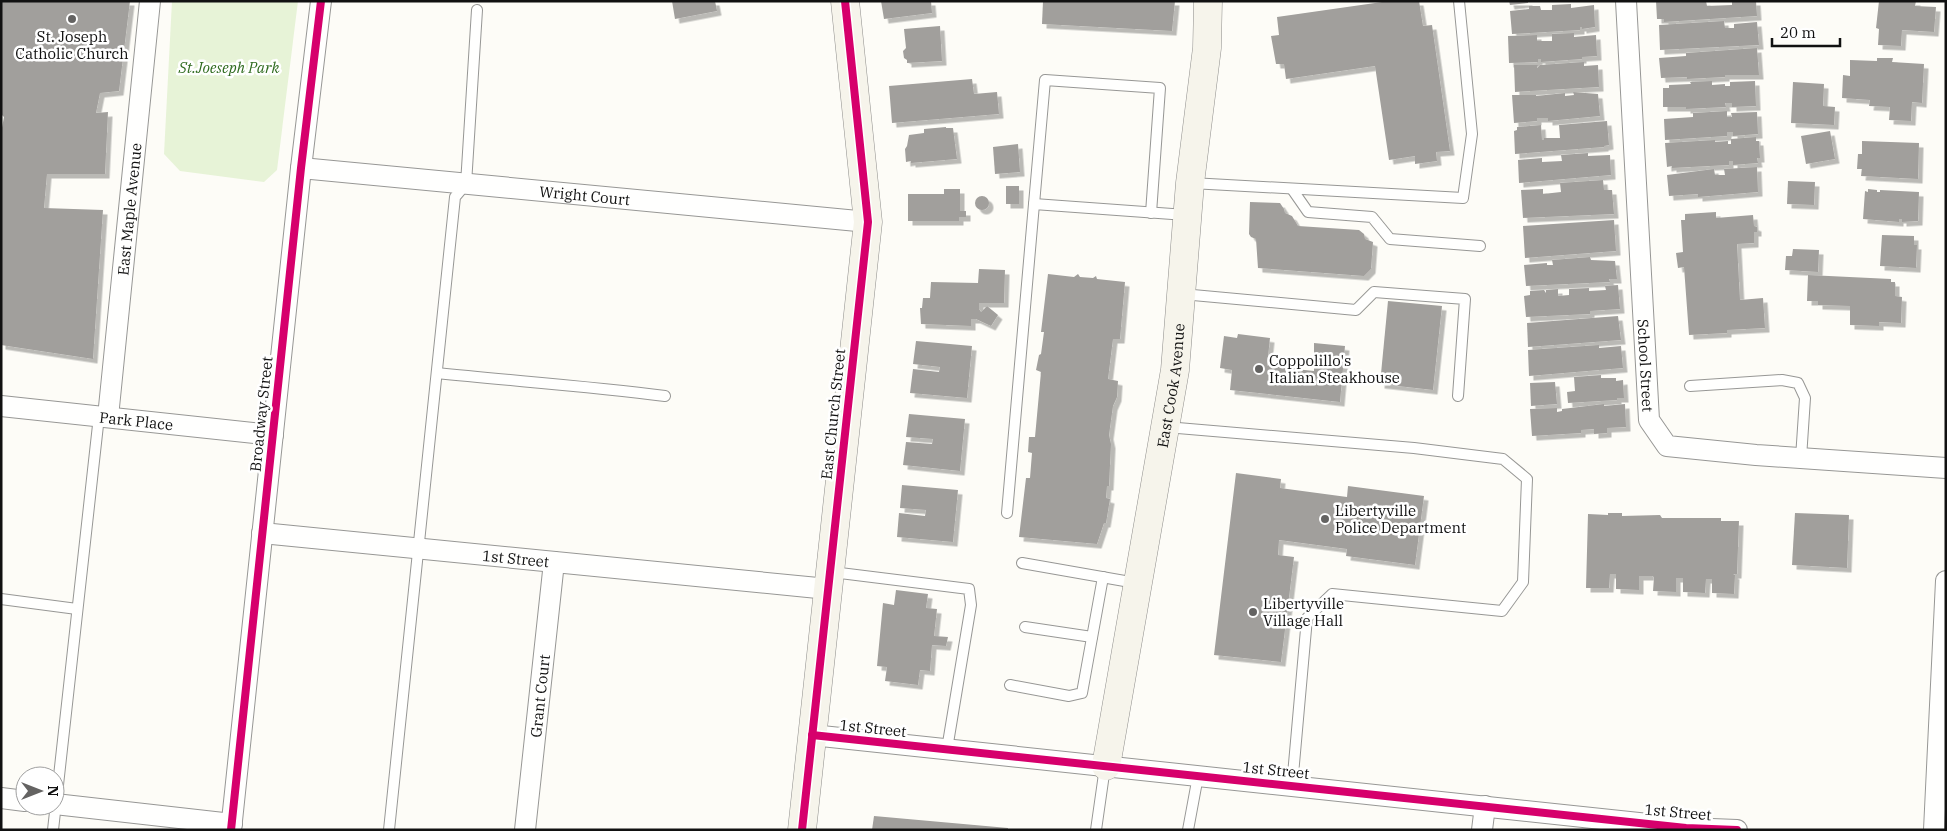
<svg xmlns="http://www.w3.org/2000/svg" width="1947" height="831" viewBox="0 0 1947 831" font-family="'IBM Plex Serif',serif">
<defs>
<filter id="shadow"><feDropShadow dx="4.5" dy="4.5" stdDeviation="0" flood-color="#0004"/></filter>
</defs>
<rect width="100%" height="100%" fill="#fdfcf7"/>
<path fill="#e7f3d7" d="M172,1H298L277,170L264,182L180,171L164,154Z"/>
<g fill="#a19f9c" filter="url(#shadow)">
<path d="M1,1H130L119,91L100,93L96,113L108,112L105,174H47L44,208L103,210L93,359L1,345V133L4,117L1,114Z"/>
<path d="M672,1H715L717,11L675,19Z"/>
<path d="M881,1H931L932,13L884,19Z"/>
<path d="M1043,1H1175L1172,31L1042,24Z"/>
<path d="M1389,1H1419L1423,26L1432,25L1450,151L1436,152L1437,161L1415,164V156L1389,160L1375,66L1286,79L1284,64H1276L1271,36L1279,35L1277,17Z"/>
<path d="M1509,1H1528V3L1510,5Z"/>
<path d="M1656,1H1706L1707,6L1732,5V1H1756L1757,16L1664,22V19H1657Z"/>
<path d="M1879,1H1916L1915,6L1936,7L1934,32L1902,30L1901,46L1878,45L1879,29L1876,28Z"/>
<path d="M1571,4V8L1594,5L1595,27L1582,29V27H1580V30L1512,34L1510,11L1529,9V6H1540L1541,10H1552V5Z"/>
<path d="M1724,21L1725,28H1734V24L1757,22L1759,45L1660,50L1659,25Z"/>
<path d="M940,26L942,61L907,63V60L904,58L903,51L906,48L904,29Z"/>
<path d="M1574,33V37L1596,35L1597,56L1582,57V59L1541,62V59H1538V62L1509,63L1508,36L1537,35V41H1552V34Z"/>
<path d="M1757,48L1759,75H1725V77L1687,79V77L1661,78L1659,58L1686,56V53Z"/>
<path d="M1877,58H1893L1892,62L1924,64L1922,103L1912,102L1911,121L1889,120L1890,107L1869,106L1870,100L1842,98L1843,75L1850,76V60L1877,61Z"/>
<path d="M1584,62V66L1598,65L1599,87L1515,92L1514,65H1538L1537,68L1540,65Z"/>
<path d="M972,79L974,94L997,92L999,114L892,123L889,86Z"/>
<path d="M1712,81V85L1725,84V86H1730V82L1755,81L1756,106L1732,107V103H1725L1726,107L1686,109V107H1663V88H1669V85L1691,84L1690,82Z"/>
<path d="M1793,82L1824,84L1823,106L1835,107L1834,125L1791,123Z"/>
<path d="M1573,92L1598,94L1600,116L1548,121V118H1537V121L1514,123L1512,95H1536V96L1565,93V96L1574,95Z"/>
<path d="M1727,111V117H1732L1731,113L1757,112L1758,134L1733,136V132H1727V136L1665,140L1664,119L1693,117V113Z"/>
<path d="M1607,121L1609,145L1604,146V147L1515,154L1514,131L1517,130V127L1541,125L1542,140H1544V138H1560L1559,125Z"/>
<path d="M946,127V128H953L957,159L911,163V161L906,162L905,149L907,146L909,135L924,133V129Z"/>
<path d="M1830,131L1835,159L1806,164L1801,136Z"/>
<path d="M1756,137V141H1759L1760,158H1757L1758,163L1733,165V161H1729V165L1672,168V166L1667,167L1665,143L1715,140V142L1728,141V144H1731V139Z"/>
<path d="M1862,141L1919,143L1918,179L1861,176L1862,169H1857L1858,154H1862Z"/>
<path d="M1018,144L1020,172L995,174L993,147Z"/>
<path d="M1588,153V156L1610,155L1611,175L1519,183L1518,160L1542,158V162L1562,161L1561,155Z"/>
<path d="M1757,167L1758,192L1698,197V194L1669,196L1667,175L1714,169L1715,175H1725L1724,169Z"/>
<path d="M1603,180L1604,190H1612L1614,214L1523,218L1521,190L1543,189V194L1561,192L1560,183Z"/>
<path d="M1788,181L1815,182L1814,205L1787,204Z"/>
<rect x="1006" y="186" width="13" height="18"/>
<path d="M944,189H960V211H966V217H959V221H908V194H944Z"/>
<path d="M1868,189L1877,190V192H1880V190L1919,192L1918,221L1902,222V219H1899V222L1863,219L1865,191L1868,192Z"/>
<circle cx="982" cy="203" r="7"/>
<path d="M1250,202L1280,203L1284,209L1285,213L1292,216L1298,226L1359,230L1364,234L1365,239L1373,242L1371,269L1364,276L1258,268L1256,239L1251,237L1249,234Z"/>
<path d="M1716,212V218L1753,215L1754,226L1757,227V232H1754V243L1737,244L1740,300L1763,298L1765,328L1727,330V333L1689,335L1684,267L1678,268L1676,253L1683,252L1681,220H1685V214Z"/>
<path d="M1614,220L1616,251L1525,258L1523,226Z"/>
<path d="M1882,235L1914,236V245H1917L1916,268L1880,266Z"/>
<path d="M1793,249L1819,250L1818,272L1785,270L1786,256H1792Z"/>
<path d="M1590,257L1591,260L1615,261L1617,279H1609L1610,282L1526,286L1524,265L1547,263V265H1553L1552,260Z"/>
<path d="M979,269L1005,270L1004,303H979V309L981,312L987,306L998,315L991,326L976,319H971V326L921,324L920,308H922L923,298H930L931,282L978,283Z"/>
<path d="M1048,274L1074,277L1078,274L1080,277L1093,278L1096,276L1097,279L1125,282L1120,339H1113L1108,379L1118,381L1117,397L1113,406L1109,435L1111,444L1109,486H1107L1106,498L1110,499L1106,523H1104L1097,544L1019,537L1026,478H1030L1032,453L1028,452L1029,437H1035L1041,372L1036,370L1039,355L1041,354L1044,332H1041Z"/>
<path d="M1808,275L1891,279V282H1895V296L1902,297L1901,323L1879,322V326L1850,325V306L1818,305V301H1807Z"/>
<path d="M1618,285L1620,309L1590,311V314L1526,317L1524,296L1530,295V291L1544,290L1546,293V290L1558,289V296L1569,295V289L1589,288V291L1606,290L1605,286Z"/>
<path d="M1388,301L1442,306L1433,390L1380,384Z"/>
<path d="M1618,316L1621,340L1528,347L1527,323Z"/>
<path d="M1238,334L1270,338L1267,366L1270,363H1274V367H1285L1286,358L1295,359V369L1314,371V343L1345,346L1340,402L1230,390L1232,370L1220,368L1224,336L1237,338Z"/>
<path d="M916,341L972,346L967,398L910,393L913,369L939,372L940,367L913,364Z"/>
<path d="M1599,345V348L1621,346L1623,368L1529,376L1528,350Z"/>
<path d="M1601,375V378H1616V381L1623,380L1624,398H1617V400L1568,403L1567,392L1575,391L1574,377Z"/>
<path d="M1555,382L1557,404L1531,406L1530,383Z"/>
<path d="M1604,404V406L1625,404L1626,427L1607,428V433L1594,434V429L1581,430V433L1532,436L1530,409L1557,408V412L1562,411V409Z"/>
<path d="M909,414L965,419L960,471L903,465L906,442L932,444L933,439L906,437Z"/>
<path d="M1236,473L1281,479L1280,488L1347,497L1348,486L1424,496L1415,565L1346,556L1347,549L1279,540L1278,555L1294,557L1281,662L1214,655Z"/>
<path d="M902,485L958,490L953,542L897,537L899,513L925,516L926,510L900,508Z"/>
<path d="M1608,513H1622V516L1660,515L1662,518H1721V521H1739L1737,574H1733L1735,575L1734,594L1712,593V579H1706L1705,593L1683,592V578H1676V592L1653,591L1654,577L1652,576H1639V590L1616,589V574H1610L1609,588H1586L1588,514L1608,515Z"/>
<path d="M1795,513L1849,515L1847,568L1792,565Z"/>
<path d="M896,590L928,594L926,608L937,609L934,636L948,637L946,646L932,645L930,671L920,670L918,685L885,681L887,667L877,666L883,603L894,605Z"/>
<path d="M874,816L1008,828V830H872Z"/>
</g>
<g fill="none" stroke-linecap="round" stroke-linejoin="round">
<g stroke="#979795" stroke-width="12">
<g id="lane">
<path d="M1191,183L1463,198L1472,134L1459,1"/>
<path d="M1292,189L1308,212L1372,217L1390,239L1480,246"/>
<path d="M1034,204L1045,80L1160,88L1151,213"/>
<path d="M1182,294L1356,310L1374,292L1465,299L1458,396"/>
<path d="M437,373C513,381 589,386 665,396"/>
<path d="M1690,386L1782,380L1798,383L1805,398L1801,458"/>
<path d="M1166,427L1414,448L1503,459L1527,479L1523,582L1502,611L1332,594L1307,618L1292,786"/>
<path d="M1007,513L1034,204L1186,215"/>
<path d="M1022,563L1136,583"/>
<path d="M832,572L969,589L971,605L947,749"/>
<path d="M1,599L77,609"/>
<path d="M1025,627L1092,637"/>
<path d="M1010,685L1069,696L1082,693L1103,577"/>
<path d="M53,830L99,416"/>
<path d="M389,830L455,197L466,184L477,10"/>
<path d="M1096,830L1105,767"/>
<path d="M1188,830L1198,776"/>
</g>
</g>
<g stroke="#979795" stroke-width="22">
<g id="street">
<path id="s1" d="M1626,1L1649,420L1667,446L1756,455L1946,468"/>
<path id="s2" d="M301,168L868,222"/>
<path id="s3" d="M1,406L273,435"/>
<path id="s4" d="M108,417L150,1"/>
<path id="s5" d="M262,533L828,589"/>
<path d="M812,735L1686,828L1737,830"/>
<path d="M1,798L25,801"/>
<path d="M55,804L232,824"/>
<path d="M231,830L301,168L321,1"/>
<path id="s6" d="M525,830L554,562"/>
<path d="M1482,830L1485,806"/>
<path d="M1934,830L1946,581"/>
</g>
</g>
<g stroke="#8e8d8b" stroke-width="29">
<g id="secondary">
<path id="s7" d="M1106,766L1175,370L1190,183L1207,48L1208,1"/>
<path d="M802,830L868,222L845,1"/>
</g>
</g>
<use href="#lane" stroke="#fffffe" stroke-width="10"/>
<use href="#street" stroke="#fffffe" stroke-width="20"/>
<use href="#secondary" stroke="#f6f4eb" stroke-width="28"/>
<g stroke="#fff" stroke-width="11">
<g id="cycleway">
<path d="M812,735L1686,828L1737,830"/>
<path d="M231,830L301,168L321,1"/>
<path d="M802,830L868,222L845,1"/>
</g>
</g>
<use href="#cycleway" stroke="#d6006c" stroke-width="8"/>
</g>
<g fill="#646362" stroke="#fff" stroke-width="2">
<circle cx="72" cy="19" r="5"/>
<circle cx="1259" cy="369" r="5"/>
<circle cx="1325" cy="519" r="5"/>
<circle cx="1253" cy="612" r="5"/>
</g>
<g text-anchor="middle" dominant-baseline="central" stroke-width="5" stroke-linejoin="round" paint-order="stroke">
<g font-size="15" fill="#111" stroke="#fff" text-anchor="start">
<text x="72" y="36" text-anchor="middle">St. Joseph<tspan x="72" dy="17">Catholic Church</tspan></text>
<text x="1269" y="360">Coppolillo's<tspan x="1269" dy="17">Italian Steakhouse</tspan></text>
<text x="1335" y="510">Libertyville<tspan x="1335" dy="17">Police Department</tspan></text>
<text x="1263" y="603">Libertyville<tspan x="1263" dy="17">Village Hall</tspan></text>
</g>
<g font-size="15" font-style="italic" fill="#2f6b1f" stroke="#fff">
<text x="229" y="67">St.Joeseph Park</text>
</g>
<g font-size="15" fill="#111" stroke="#fff">
<text stroke="none"><textPath href="#s2" startOffset="285">Wright Court</textPath></text>
<text stroke="none"><textPath href="#s4" startOffset="209">East Maple Avenue</textPath></text>
<text stroke="none"><textPath href="#s1" startOffset="365">School Street</textPath></text>
<text stroke="none"><textPath href="#s7" startOffset="386">East Cook Avenue</textPath></text>
<text transform="translate(261 414) rotate(-84)">Broadway Street</text>
<text transform="translate(833 414) rotate(-84)">East Church Street</text>
<text stroke="none"><textPath href="#s3" startOffset="136">Park Place</textPath></text>
<text stroke="none"><textPath href="#s5" startOffset="255">1st Street</textPath></text>
<text stroke="none"><textPath href="#s6" startOffset="135">Grant Court</textPath></text>
<text transform="translate(873 728) rotate(6)">1st Street</text>
<text transform="translate(1276 770) rotate(6)">1st Street</text>
<text transform="translate(1678 812) rotate(5)">1st Street</text>
</g>
</g>
<rect width="1947" height="831" fill="none" stroke="#111111" stroke-width="5"/>
<g transform="translate(40 791) rotate(90)"><circle r="24" fill="#ffffff" stroke="#a0a0a0"/>
<path d="M0-4L9 19L0 12L-9 19Z" fill="#646362"/>
<text y="-8" font-size="14" font-weight="bold" text-anchor="middle" fill="#111111">N</text>
</g>
<path d="M1772 38v8h68v-8" fill="none" stroke="#111111" stroke-width="2.5"/>
<text x="1780" y="38" font-size="15" fill="#111111" stroke="#ffffff" stroke-width="4" paint-order="stroke">20 m</text>
</svg>
